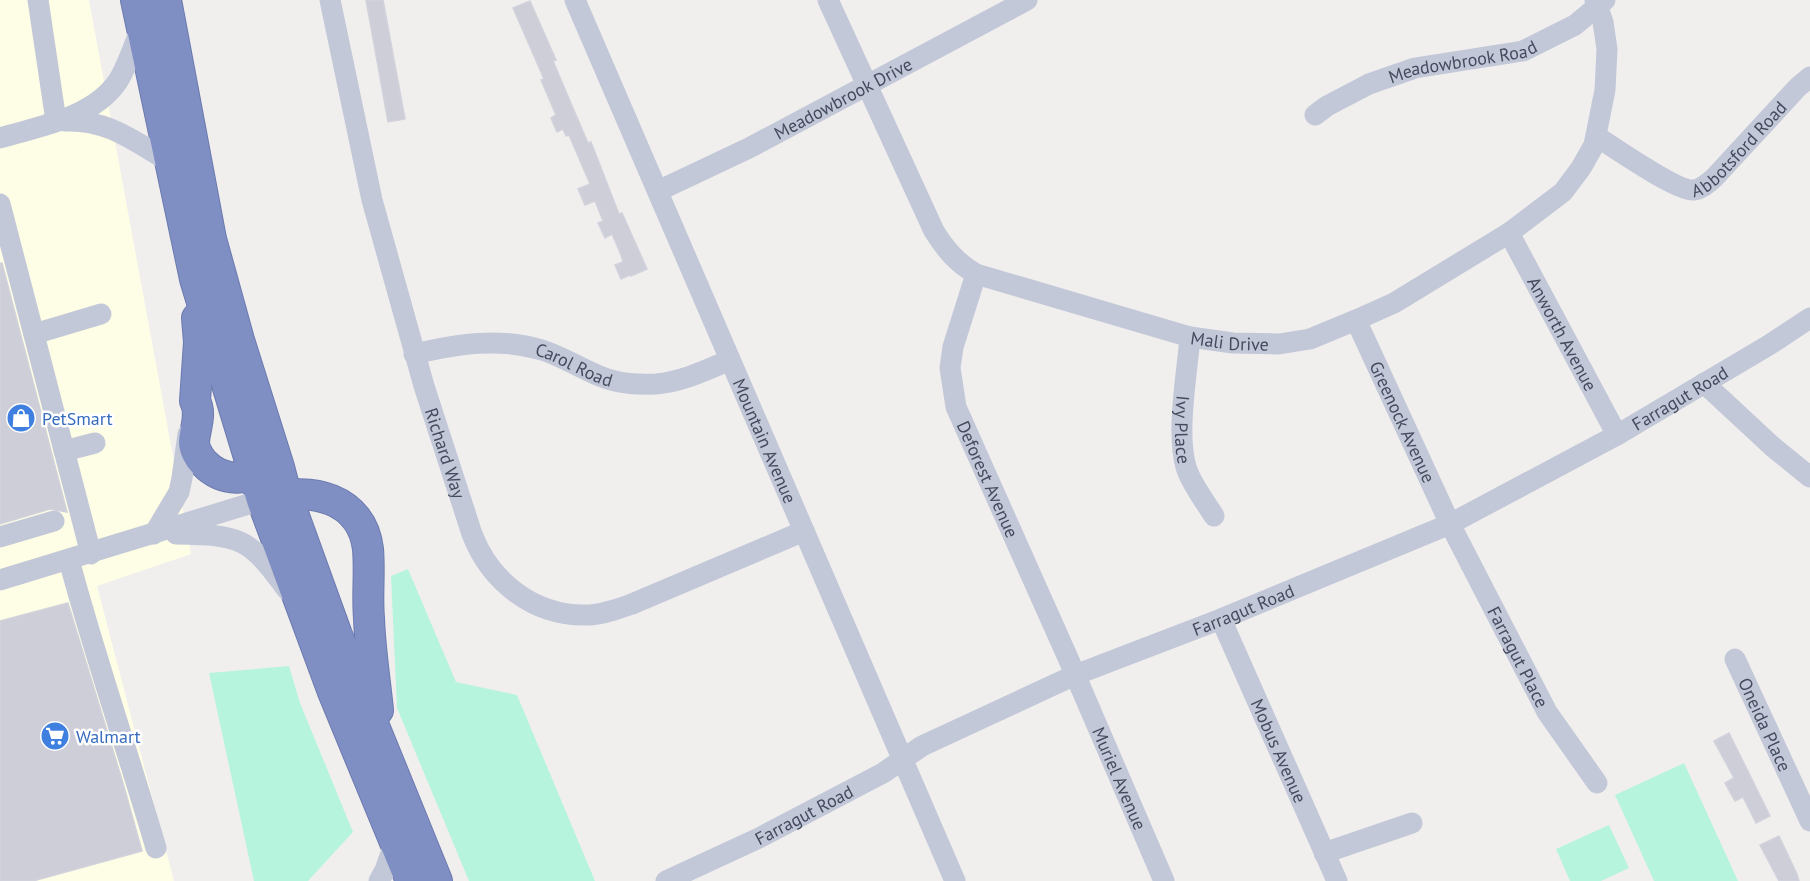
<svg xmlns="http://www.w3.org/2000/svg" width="1810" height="881" viewBox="0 0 1810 881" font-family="'PT Sans',sans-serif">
<rect width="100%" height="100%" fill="#f1efee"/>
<path fill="#fefde5" d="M0,0H89L191,554L97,586L174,881H0Z"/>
<g fill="#b7f4de">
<path d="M408,569L456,682L517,695L595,881H469L397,708L391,576Z"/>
<path d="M289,666L300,703L353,832L308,881H254L209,673Z"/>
<path d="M1684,763L1738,881H1654L1615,795Z"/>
<path d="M1609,825L1629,868L1601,881H1570L1556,849Z"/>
</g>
<g fill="#cdced7" stroke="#d1d2db" stroke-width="1.5">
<path d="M366,0H383L405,119L388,122Z"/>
<path d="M530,1L556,60L553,61L573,108L588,143L591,142L619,214L622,213L647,269L631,276L630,275L621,279L615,265L623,262L621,255L612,234L605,238L598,223L603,221L595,201L585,205L578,189L590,184L569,135L566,136L563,129L557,132L551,118L556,115L541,80L544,79L513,8Z"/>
<path d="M0,263H2L67,512L50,509L0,524Z"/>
<path d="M68,603L123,783L142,851L33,881H0V621Z"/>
<path d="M1729,733L1770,816L1756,823L1743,797L1735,801L1725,783L1734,778L1714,741Z"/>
<path d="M1779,836L1797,874L1799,881H1779L1760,845Z"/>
</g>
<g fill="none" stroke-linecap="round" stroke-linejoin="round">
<g stroke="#6b7aaf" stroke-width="32">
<g id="highway">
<path d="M136,0L195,279L262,500L333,692L411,881"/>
<path d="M166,0L211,239L239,340L279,467L286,494L337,635L437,881"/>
<path d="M197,318L199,342L195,401C202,414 195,428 194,442C194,449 199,458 204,463C224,484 248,479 273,470"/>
<path d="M268,499C310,486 362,498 368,549C370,572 367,596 369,618C370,649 375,680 378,710"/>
</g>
</g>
<g stroke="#c3c8d8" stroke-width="21">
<path d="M38,0L56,121"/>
<path id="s1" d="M330,0L372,200L424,386L472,534C490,581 533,616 586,615C602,615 617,609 632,604L804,531"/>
<path id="s2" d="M575,0L955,881"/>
<path id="s3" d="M828,0L934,231C946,250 957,263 976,274L1190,337L1233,343L1279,344L1310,339L1356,320L1394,303L1509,233L1563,192L1581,168L1594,145L1605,90L1607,49L1603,22L1595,0"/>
<path id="s4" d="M1315,115L1327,106L1369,84L1415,68L1523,51L1575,25L1605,0"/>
<path d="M65,121C108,119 135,142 170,162"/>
<path id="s5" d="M1596,136C1613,147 1678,192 1694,190C1702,189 1708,183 1714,178L1798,87L1810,77"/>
<path d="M0,138C40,126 93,118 118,81C128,65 134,44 142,26"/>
<path id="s6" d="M658,191L749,148L1027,0"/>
<path d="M0,204L91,554"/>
<path id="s7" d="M1509,233L1617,435"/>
<path id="s8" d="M976,274L953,347L950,368L956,407L1068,658L1164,881"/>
<path id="s9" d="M1356,320L1450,524L1547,712L1597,783"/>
<path d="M34,334L101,314"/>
<path id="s10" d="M1190,337C1187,374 1176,433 1186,467C1191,484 1205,501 1214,516"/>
<path id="s11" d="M414,354C457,344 499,337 542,350C561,356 578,367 597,375C614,383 637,385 656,384C682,382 706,370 730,360"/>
<path d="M1704,383L1773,447L1810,477"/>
<path d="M64,451L95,443"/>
<path d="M154,534L179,492L182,478L188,434"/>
<path d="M176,534C240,535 249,537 287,590"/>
<path d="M0,537L54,521"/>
<path d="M69,560C95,657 128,752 156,848"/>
<path d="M0,580L262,500"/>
<path id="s12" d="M1221,619L1337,881"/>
<path id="s13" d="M1735,659L1810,821"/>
<path d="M1324,853L1412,823"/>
<path d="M379,881L385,870L395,842"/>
<path id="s14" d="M666,881L759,838L883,773L922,746L1075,675L1221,619L1450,524L1617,435L1769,345L1810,318"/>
</g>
<use href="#highway" stroke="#808fc3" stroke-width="30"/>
</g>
<defs>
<g id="shop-disc" transform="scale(1.5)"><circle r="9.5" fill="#3f7fe0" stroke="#fff"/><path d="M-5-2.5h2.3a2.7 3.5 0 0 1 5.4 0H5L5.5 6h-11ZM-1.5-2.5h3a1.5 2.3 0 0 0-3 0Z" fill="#fff"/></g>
<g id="supermarket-disc" transform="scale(1.5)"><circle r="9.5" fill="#3f7fe0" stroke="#fff"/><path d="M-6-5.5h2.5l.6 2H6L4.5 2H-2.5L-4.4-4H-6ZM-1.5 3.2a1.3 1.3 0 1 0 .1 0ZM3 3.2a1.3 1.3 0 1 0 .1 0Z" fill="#fff"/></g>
</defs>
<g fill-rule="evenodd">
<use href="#shop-disc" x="21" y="418"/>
<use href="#supermarket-disc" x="55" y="736"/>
</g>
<g text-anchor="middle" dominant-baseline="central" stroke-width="5" stroke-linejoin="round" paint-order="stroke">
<g font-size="18" fill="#444b5e" stroke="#fff">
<text stroke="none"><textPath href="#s4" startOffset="159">Meadowbrook Road</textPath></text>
<text stroke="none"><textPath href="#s6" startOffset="207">Meadowbrook Drive</textPath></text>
<text stroke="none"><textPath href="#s5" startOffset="174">Abbotsford Road</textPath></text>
<text stroke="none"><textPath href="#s7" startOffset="114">Anworth Avenue</textPath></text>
<text stroke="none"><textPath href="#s3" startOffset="578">Mali Drive</textPath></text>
<text stroke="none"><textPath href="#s11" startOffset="165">Carol Road</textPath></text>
<text stroke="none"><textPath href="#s14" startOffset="1125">Farragut Road</textPath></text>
<text stroke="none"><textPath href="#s9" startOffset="112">Greenock Avenue</textPath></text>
<text stroke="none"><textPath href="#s10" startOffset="93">Ivy Place</textPath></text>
<text stroke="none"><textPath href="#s2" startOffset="480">Mountain Avenue</textPath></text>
<text stroke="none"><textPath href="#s1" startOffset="468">Richard Way</textPath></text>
<text stroke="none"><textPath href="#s8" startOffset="216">Deforest Avenue</textPath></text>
<text stroke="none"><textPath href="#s14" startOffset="639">Farragut Road</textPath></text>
<text stroke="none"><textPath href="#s9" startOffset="374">Farragut Place</textPath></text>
<text stroke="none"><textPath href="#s13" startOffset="72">Oneida Place</textPath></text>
<text stroke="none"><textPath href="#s12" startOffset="144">Mobus Avenue</textPath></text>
<text stroke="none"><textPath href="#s8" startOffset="543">Muriel Avenue</textPath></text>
<text stroke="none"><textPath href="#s14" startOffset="153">Farragut Road</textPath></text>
</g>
<g font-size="18" fill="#366cbe" stroke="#fff" text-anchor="start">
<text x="42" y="418">PetSmart</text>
<text x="76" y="736">Walmart</text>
</g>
</g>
</svg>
